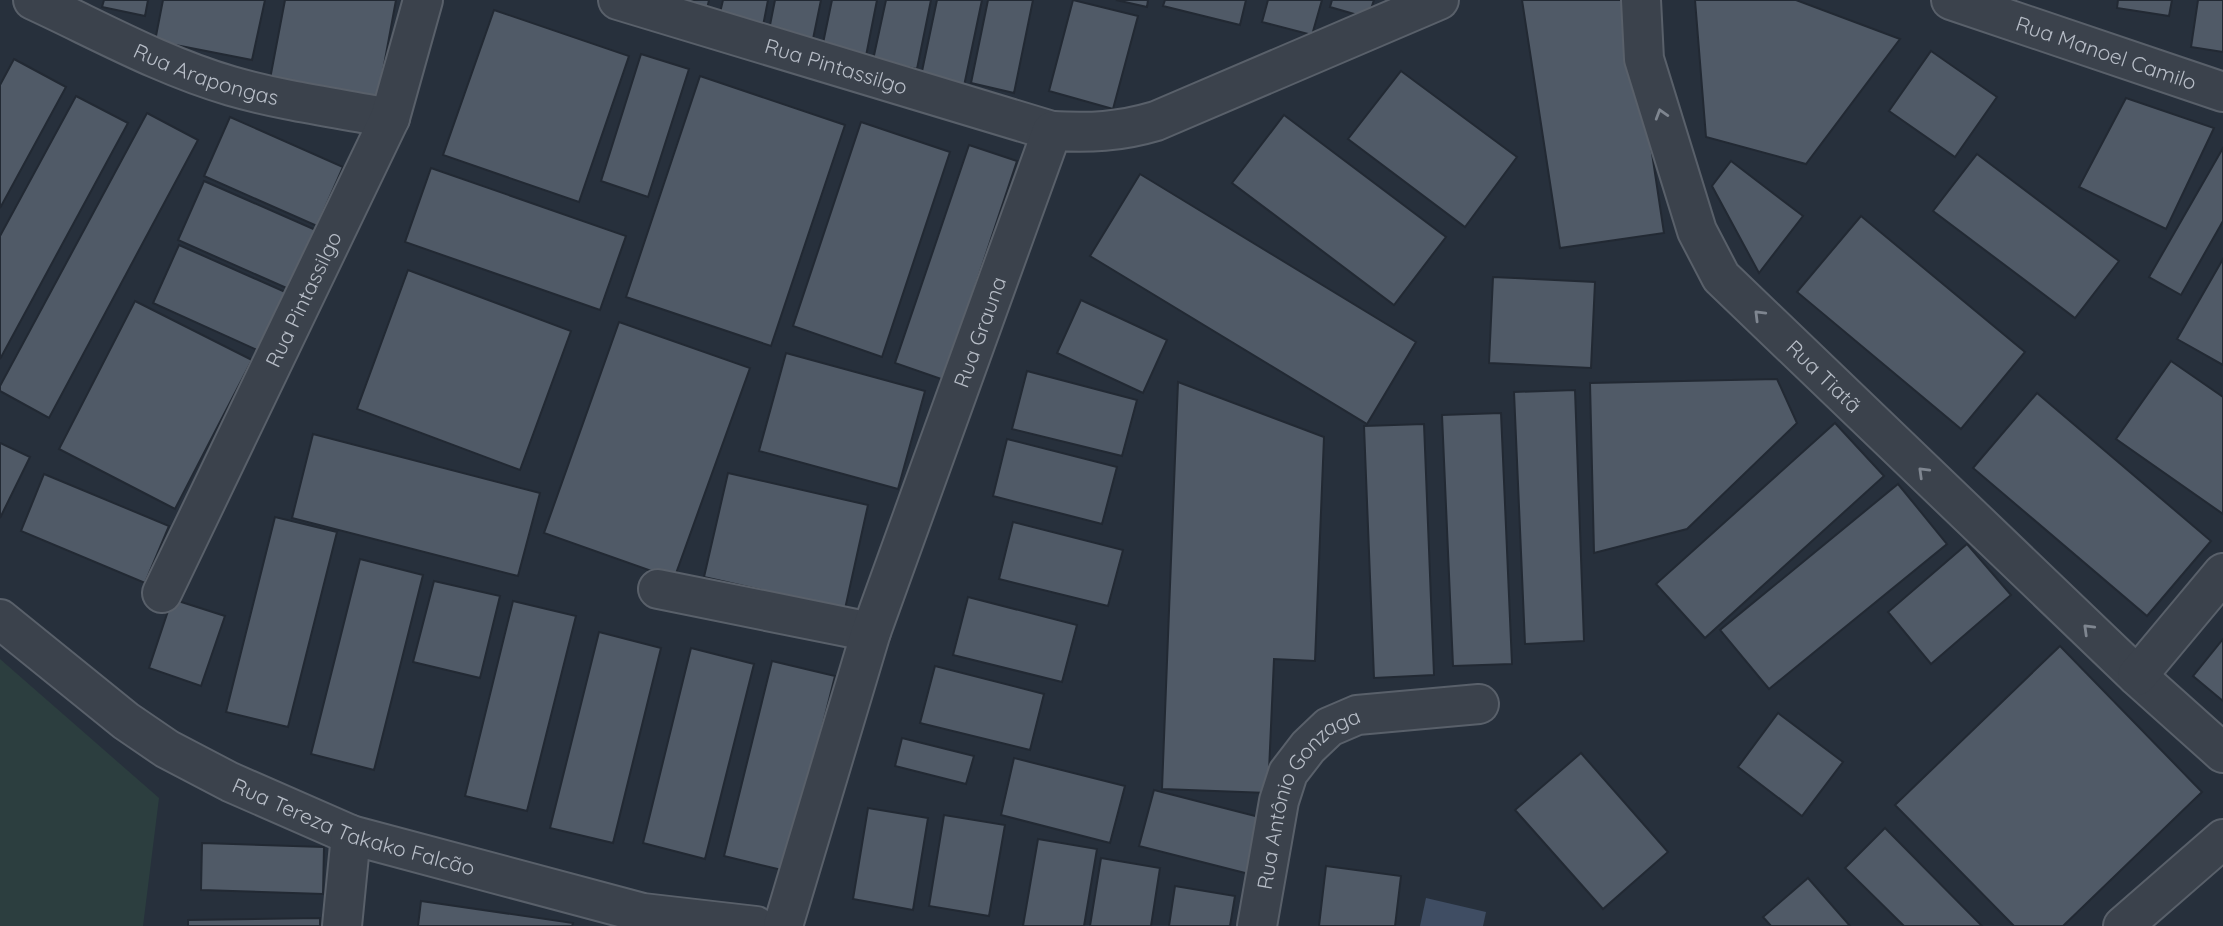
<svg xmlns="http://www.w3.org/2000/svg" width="2223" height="926" viewBox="0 0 2223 926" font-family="Quicksand,sans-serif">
<rect width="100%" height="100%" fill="#27303c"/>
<path fill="#2c3e3f" d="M0,659L159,798L143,926H0Z"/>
<path fill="#3f4d63" d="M1426,898L1486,912L1483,926H1420Z"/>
<g fill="#505a67" stroke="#222933" stroke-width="2">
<path d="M104,0H148L145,16L102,7Z"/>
<path d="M163,0H265L252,60L155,41Z"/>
<path d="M285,0H396L378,98L270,79Z"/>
<path d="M663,0H709L706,14Z"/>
<path d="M723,0H768L763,26L719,17Z"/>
<path d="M775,0H821L813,39L769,30Z"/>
<path d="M832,0H877L866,56L822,48Z"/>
<path d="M886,0H931L917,69L873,60Z"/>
<path d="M937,0H982L964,86L921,76Z"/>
<path d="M988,0H1033L1014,93L971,83Z"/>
<path d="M1073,0L1138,16L1113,109L1049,91Z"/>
<path d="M1116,0H1148L1147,7Z"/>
<path d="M1165,0H1246L1240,25L1163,6Z"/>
<path d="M1268,0H1322L1312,35L1262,22Z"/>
<path d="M1332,0H1374L1368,18L1330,7Z"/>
<path d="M1522,0H1629L1664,233L1560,248Z"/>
<path d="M1695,0H1796L1900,39L1806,164L1706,137Z"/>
<path d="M2118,0H2172L2169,16L2117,8Z"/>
<path d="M2198,0H2223V52L2191,47Z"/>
<path d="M494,10L629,56L579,202L443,155Z"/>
<path d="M1931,51L1997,97L1955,157L1889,111Z"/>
<path d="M641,54L689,69L648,197L601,181Z"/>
<path d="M14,59L66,87L0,208V85Z"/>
<path d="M1401,71L1517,157L1465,227L1348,139Z"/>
<path d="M700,76L845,125L771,346L626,297Z"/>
<path d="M76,96L128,123L0,359V236Z"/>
<path d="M2126,98L2214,128L2166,229L2079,187Z"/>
<path d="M147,113L198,140L49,418L0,391V386Z"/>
<path d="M1284,115L1446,237L1394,305L1232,183Z"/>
<path d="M230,117L343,167L317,226L204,176Z"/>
<path d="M861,122L950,152L882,357L793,326Z"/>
<path d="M969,145L1017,161L944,380L895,363Z"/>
<path d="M2223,148V221L2181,295L2149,277Z"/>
<path d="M1977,154L2119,261L2075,318L1933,211Z"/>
<path d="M1731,161L1803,216L1759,273L1712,186Z"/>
<path d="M431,168L626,236L600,310L405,242Z"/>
<path d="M1140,174L1416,342L1367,424L1090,256Z"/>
<path d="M204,181L318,231L291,290L178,240Z"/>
<path d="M1861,216L2025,352L1961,429L1797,292Z"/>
<path d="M179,245L292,295L266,354L153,303Z"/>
<path d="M2223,259V365L2177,339Z"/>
<path d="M408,270L571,331L520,470L357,409Z"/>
<path d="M1493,277L1595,282L1591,368L1489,363Z"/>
<path d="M1081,300L1167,340L1143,393L1057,353Z"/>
<path d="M135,301L252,360L175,509L59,449Z"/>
<path d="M619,322L750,368L674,579L544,533Z"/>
<path d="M786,353L925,391L898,489L759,451Z"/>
<path d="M2171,361L2223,397V514L2116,439Z"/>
<path d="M1027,371L1137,400L1122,456L1012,429Z"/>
<path d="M1777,379L1797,423L1687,529L1594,553L1590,383Z"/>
<path d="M1178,382L1324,437L1315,661L1274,659L1268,793L1162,789Z"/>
<path d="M1575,390L1584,641L1525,644L1514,392Z"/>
<path d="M2037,393L2211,541L2147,616L1973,468Z"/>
<path d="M1501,413L1512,664L1453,666L1442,415Z"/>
<path d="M1835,423L1884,476L1705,638L1656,584Z"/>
<path d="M1424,424L1434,675L1374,678L1364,426Z"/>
<path d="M313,434L540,493L518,576L292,518Z"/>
<path d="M1007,439L1117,467L1102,524L993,496Z"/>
<path d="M0,443L30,457L0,518Z"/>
<path d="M728,473L868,505L845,609L704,577Z"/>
<path d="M44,474L169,526L145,583L21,531Z"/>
<path d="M1898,484L1947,544L1769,689L1720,630Z"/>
<path d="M275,517L337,532L288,727L226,712Z"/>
<path d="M1013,522L1123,550L1108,606L999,579Z"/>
<path d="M1967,544L2011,595L1931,664L1888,612Z"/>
<path d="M360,559L423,575L374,770L311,754Z"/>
<path d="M434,581L500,596L480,678L413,662Z"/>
<path d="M968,597L1077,625L1062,682L953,655Z"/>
<path d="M172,599L225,616L201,686L149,668Z"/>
<path d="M513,601L576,616L527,811L465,796Z"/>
<path d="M599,632L661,648L613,843L550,828Z"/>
<path d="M2223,639V701L2193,676Z"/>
<path d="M2060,646L2202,792L2063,926H2014L1895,805Z"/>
<path d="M691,648L754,664L705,859L643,843Z"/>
<path d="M772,661L835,676L786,871L724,856Z"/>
<path d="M935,666L1044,694L1030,750L920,723Z"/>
<path d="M1778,713L1843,762L1802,816L1738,767Z"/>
<path d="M902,738L974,756L966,784L895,766Z"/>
<path d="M1581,753L1668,852L1603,909L1515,810Z"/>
<path d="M1014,758L1125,786L1110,843L1001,815Z"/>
<path d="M1154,790L1263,818L1249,874L1139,846Z"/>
<path d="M868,808L928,818L913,910L853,899Z"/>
<path d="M944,815L1005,825L989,916L929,906Z"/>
<path d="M1885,828L1982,926H1904L1845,868Z"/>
<path d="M1038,839L1097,849L1084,926H1023Z"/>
<path d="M202,843L324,847L323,894L201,890Z"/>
<path d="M1101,858L1160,868L1151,926H1090Z"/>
<path d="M1326,866L1401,876L1395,926H1319Z"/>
<path d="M1808,878L1850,926H1771L1763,917Z"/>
<path d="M1175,886L1235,896L1230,926H1169Z"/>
<path d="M421,901L573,923L572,926H418Z"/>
<path d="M320,918V926H188V920Z"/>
</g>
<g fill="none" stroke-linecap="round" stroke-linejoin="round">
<g stroke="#59606a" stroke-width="42">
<g id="minor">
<path id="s1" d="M33,0C98,30 162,66 231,86C283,101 337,108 390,118"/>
<path id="s2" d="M618,0L1052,131"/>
<path id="s3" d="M1641,0L1644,59L1697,231L1721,277L2137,676L2223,753"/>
<path id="s4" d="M1951,0L2223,92"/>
<path d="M658,589L871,632"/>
<path id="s5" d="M162,593L390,118L423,0"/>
<path id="s6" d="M0,619L126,721L167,749L230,782L351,835L643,913L756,926"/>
<path d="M2137,676L2223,573"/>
<path d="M342,926L351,835"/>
<path id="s7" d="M783,926L871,632L1052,131C1090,133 1119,132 1156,121L1439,0"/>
<path id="s8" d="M1257,926L1279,801L1288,773L1308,747L1329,727L1357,715L1479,704"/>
<path d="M2123,926L2223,839"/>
</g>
</g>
<use href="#minor" stroke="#3b424c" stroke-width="38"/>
</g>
<defs><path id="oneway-chevron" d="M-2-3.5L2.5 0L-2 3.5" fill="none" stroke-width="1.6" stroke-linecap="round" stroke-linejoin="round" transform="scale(1.75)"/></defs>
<g stroke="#7f8690">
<use href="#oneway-chevron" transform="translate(1661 114) rotate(-107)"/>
<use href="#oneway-chevron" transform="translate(1759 315) rotate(-135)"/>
<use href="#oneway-chevron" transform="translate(1923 472) rotate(-136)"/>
<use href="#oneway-chevron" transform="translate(2088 629) rotate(-136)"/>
</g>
<g text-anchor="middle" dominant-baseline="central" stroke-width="7" stroke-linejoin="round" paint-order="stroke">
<g font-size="21" fill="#b7bdc7" stroke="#202731">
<text stroke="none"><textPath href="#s4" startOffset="164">Rua Manoel Camilo</textPath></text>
<text stroke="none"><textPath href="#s2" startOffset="228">Rua Pintassilgo</textPath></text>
<text stroke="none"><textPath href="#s1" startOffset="189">Rua Arapongas</textPath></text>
<text stroke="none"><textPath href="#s5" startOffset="326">Rua Pintassilgo</textPath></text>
<text stroke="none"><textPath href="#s7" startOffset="626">Rua Grauna</textPath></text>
<text stroke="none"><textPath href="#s3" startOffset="434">Rua Tiatã</textPath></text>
<text stroke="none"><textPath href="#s8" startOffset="144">Rua Antônio Gonzaga</textPath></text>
<text stroke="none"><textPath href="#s6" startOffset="415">Rua Tereza Takako Falcão</textPath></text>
</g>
</g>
</svg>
